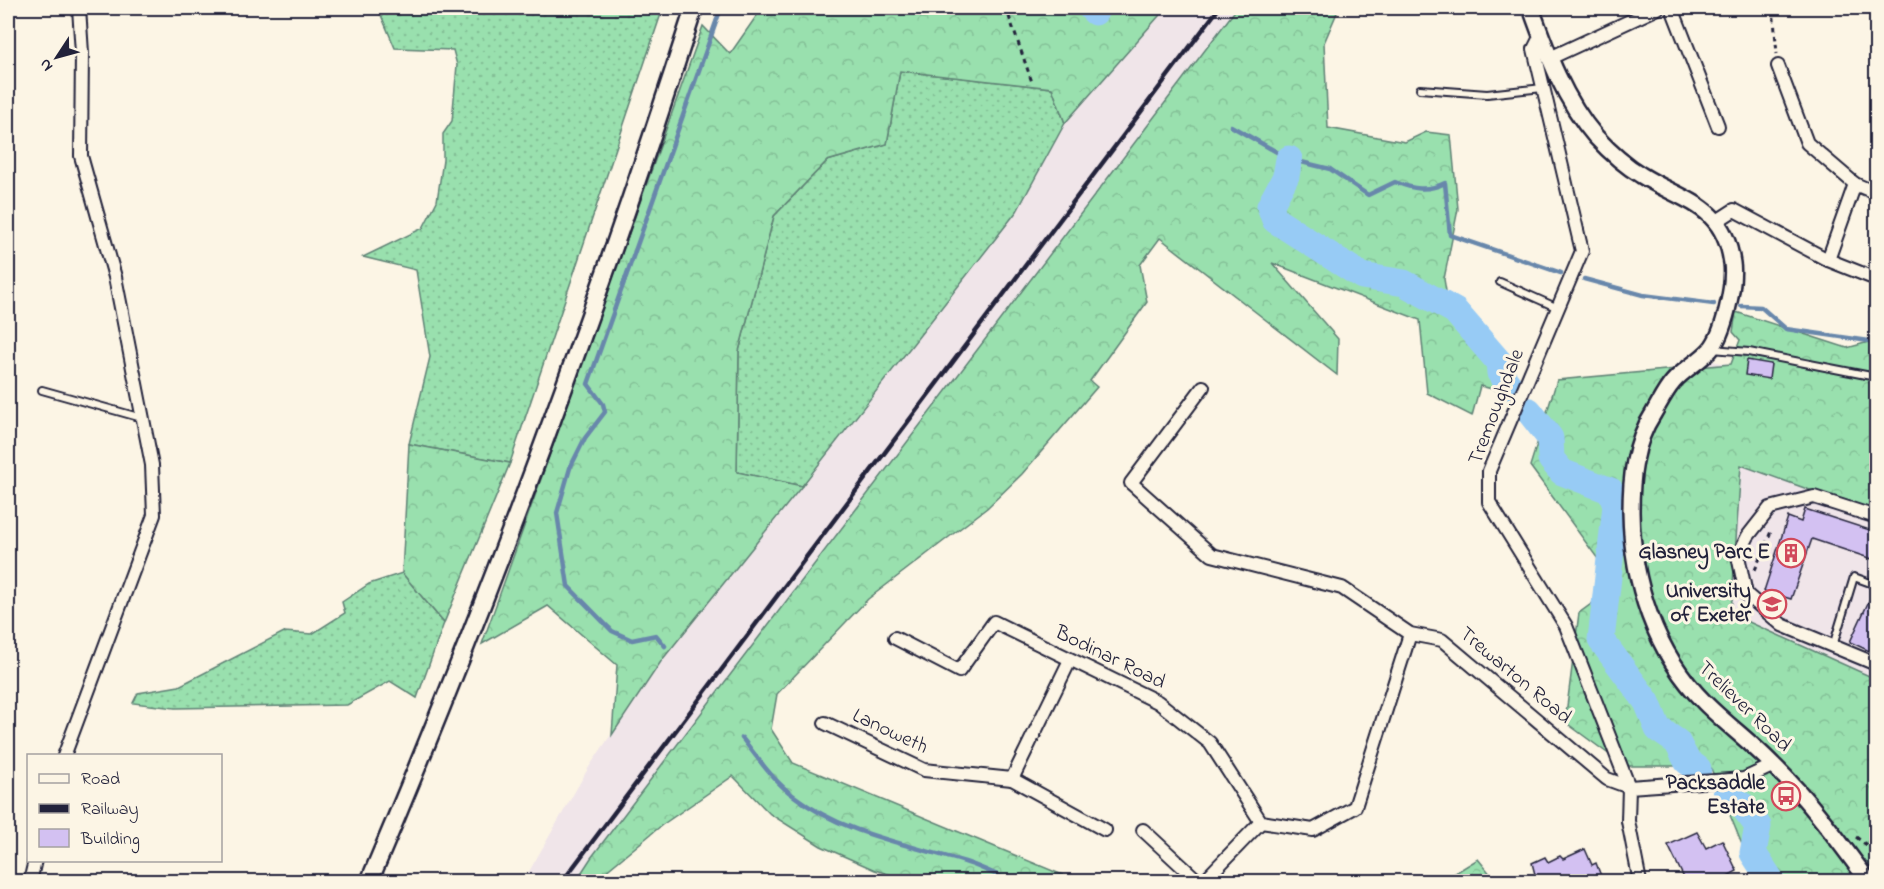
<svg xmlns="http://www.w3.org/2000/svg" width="1884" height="889" viewBox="0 0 1884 889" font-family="'Indie Flower',sans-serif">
<defs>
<pattern id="grass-dots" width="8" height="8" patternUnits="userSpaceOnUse" patternTransform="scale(1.5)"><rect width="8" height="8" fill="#99e0ae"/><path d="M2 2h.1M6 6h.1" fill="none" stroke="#84c097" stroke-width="1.8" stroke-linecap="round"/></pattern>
<pattern id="forest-crowns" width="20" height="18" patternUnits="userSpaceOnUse" patternTransform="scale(1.5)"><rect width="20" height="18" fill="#99e0ae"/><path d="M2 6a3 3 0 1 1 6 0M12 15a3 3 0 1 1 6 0" fill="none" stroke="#84c097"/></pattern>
</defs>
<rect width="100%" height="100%" fill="#fcf5e5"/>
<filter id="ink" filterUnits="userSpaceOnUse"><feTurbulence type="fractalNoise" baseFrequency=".0167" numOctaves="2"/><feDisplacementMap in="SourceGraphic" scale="12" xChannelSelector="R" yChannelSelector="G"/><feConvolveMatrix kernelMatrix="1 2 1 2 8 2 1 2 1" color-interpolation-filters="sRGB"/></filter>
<g filter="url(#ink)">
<g fill="#f0e5e9">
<path d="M1166,8H1339L1140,265L1147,302L1090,381L1097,387L1022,474L987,508L868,599L777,694L771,729L733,776L662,825L604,873L598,881L523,882L589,767L662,660L1017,211L1065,123Z"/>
<path d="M1706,360L1876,390V861L1793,744L1642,452Z"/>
</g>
<g fill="url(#grass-dots)" stroke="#5e8174" stroke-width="1.5">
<path d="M378,8H663L510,463L409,444L430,357L416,270L363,257L423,228L437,201L443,160V134L452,121L457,65L453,50L395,48Z"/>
<path d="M900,71L1052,88L1065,123L1017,211L802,486L737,472L739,351L774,216L827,161L887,144Z"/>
<path d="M402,573L444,623L417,698L390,681L347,705L175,708L133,703L138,693L179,686L284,632L312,634L345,613L342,602L369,584Z"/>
</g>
<g fill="url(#forest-crowns)" stroke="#5e8174" stroke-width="1.5">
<path d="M762,8H1166L1065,123L1052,88L900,71L887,144L827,161L774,216L739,351L737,472L802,486L662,660L612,735L617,665L548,606L482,644L703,26L730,54Z"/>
<path d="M1237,8H1339L1324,43L1328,128L1405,142L1426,132L1451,135L1458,209L1444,279L1447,297L1513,378L1509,393L1480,386L1472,416L1427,393L1420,320L1272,263L1338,339L1337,375L1160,238L1140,265L1147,302L1090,381L1097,387L1022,474L987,508L868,599L777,694L771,729L793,763L1077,881H911L875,870L821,846L770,814L733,776L662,825L604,873L598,881H576L591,858Z"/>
<path d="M1736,312L1847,348L1876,340V514L1741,465L1731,614L1876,679V881H1752L1754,874L1710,766H1625L1565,722L1579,613L1617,585L1530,466L1557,380L1731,364L1740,340L1733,332Z"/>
<path d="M409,444L510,463L444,623L402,573Z"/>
<path d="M1478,859L1496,881H1442Z"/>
</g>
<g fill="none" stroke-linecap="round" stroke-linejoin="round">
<g stroke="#6887ab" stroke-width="4.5">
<path d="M1231,126L1289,159L1330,169L1368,195L1395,182C1413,189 1427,192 1445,183L1450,235L1561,273"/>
<path d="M1584,279L1643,295L1714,304"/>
<path d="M1741,306L1761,307L1786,329L1876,342"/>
<path d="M665,646L656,635L632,640L612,631L568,586L557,513L570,468L585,438L605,412L603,404L588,384L721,8"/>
<path d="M742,738C758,758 773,781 794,796C843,834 907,844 965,862C981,867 997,875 1012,882"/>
</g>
<g stroke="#97cbf5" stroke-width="27">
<path d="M1091,8L1095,12"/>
<path d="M1289,159L1286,176L1270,206L1275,220L1362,276L1404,283L1455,311L1499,362L1500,373L1510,387"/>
<path d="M1529,411L1550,438L1551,459L1562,472L1611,491L1616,505L1601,640L1647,702L1658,729L1677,742L1687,761L1698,769"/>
<path d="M1726,792L1742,805L1758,826L1753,853L1772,882"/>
</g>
</g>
<g fill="#d3c1f2" stroke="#22223b" stroke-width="1.5">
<path d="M1747,360L1771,364L1769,379L1745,375Z"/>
<path d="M1805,509L1876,532V546L1872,559L1812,539L1791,599L1764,591L1788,517L1801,522Z"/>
<path d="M1874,590H1876V654L1850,642Z"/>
<path d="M1697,832L1706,848L1722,840L1737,871L1717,882H1686L1668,845Z"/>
<path d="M1585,849L1592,865L1596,863L1601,876L1600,882H1537L1532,863L1545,857L1548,862L1560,856L1563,859Z"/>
</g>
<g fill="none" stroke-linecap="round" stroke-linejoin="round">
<g stroke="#22223b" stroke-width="10">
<g id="service">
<path d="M1420,89L1487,94L1543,88"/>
<path d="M1500,282L1558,308"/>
<path d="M1712,349L1749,352L1876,377"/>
<path d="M42,390L142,418"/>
<path d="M1833,646L1854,577L1876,585"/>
</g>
</g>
<g stroke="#22223b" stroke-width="16">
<g id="minor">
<path d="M1672,8L1718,126"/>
<path d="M1541,35L1534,49L1582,251L1489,471V502L1566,626L1629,787L1628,821L1640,882"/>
<path d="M1550,58L1658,8"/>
<path d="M1778,66L1807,143L1855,184L1876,193"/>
<path d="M1717,221L1734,210L1828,260L1876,279"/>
<path d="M1828,260L1855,184"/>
<path d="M1203,387L1131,483L1212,555L1342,588L1410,634L1442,640L1607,779L1629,787L1744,779L1774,765"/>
<path d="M1876,517L1814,497L1770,508L1748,536L1738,556L1746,594L1782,625L1876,664"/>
<path d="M895,638L959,671L994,622L1158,702L1210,743L1261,822L1313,830L1355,807L1410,634"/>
<path d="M825,723L924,770L1012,779L1070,660"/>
<path d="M64,756L154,515L152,465L115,277L81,156L82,53L79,8"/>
<path d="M1012,779L1105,830"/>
<path d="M1143,830L1199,882"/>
<path d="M30,882L35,860"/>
<path d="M1203,882L1261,822"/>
</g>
</g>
<g stroke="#22223b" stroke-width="20">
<path id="tertiary" d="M1531,8C1547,53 1564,100 1596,137C1609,151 1624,165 1641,175C1684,202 1724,204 1732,263C1735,285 1724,334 1710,350C1699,362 1683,370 1673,382C1665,391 1659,404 1653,414C1634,443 1631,479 1631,512C1632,582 1655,653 1705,703C1727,725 1752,743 1773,765C1809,800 1839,841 1869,882"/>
</g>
<g stroke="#22223b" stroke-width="21">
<path id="secondary" d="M369,882C491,596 599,303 694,8"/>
</g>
<g stroke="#22223b" stroke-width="3" stroke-dasharray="4.5 4.5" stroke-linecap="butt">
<path d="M1006,8L1032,82"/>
<path d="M1773,8L1777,54"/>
<path d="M1755,570L1772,529"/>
<path d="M1856,837L1876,852"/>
</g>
<use href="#service" stroke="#fcf5e5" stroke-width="6"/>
<use href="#minor" stroke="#fcf5e5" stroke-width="12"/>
<use href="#tertiary" stroke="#fcf5e5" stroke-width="15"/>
<use href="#secondary" stroke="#fcf5e5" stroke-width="16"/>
<path stroke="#22223b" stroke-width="4.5" d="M562,882L1219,8"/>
</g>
</g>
<defs>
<g id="building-ring" transform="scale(1.5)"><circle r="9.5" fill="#fcf5e5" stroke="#d1495b" stroke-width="1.5"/><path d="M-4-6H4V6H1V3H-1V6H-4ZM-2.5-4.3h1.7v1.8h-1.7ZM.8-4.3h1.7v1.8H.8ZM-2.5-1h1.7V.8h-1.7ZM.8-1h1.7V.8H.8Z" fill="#d1495b"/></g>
<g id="university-ring" transform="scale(1.5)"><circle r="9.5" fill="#fcf5e5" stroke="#d1495b" stroke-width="1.5"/><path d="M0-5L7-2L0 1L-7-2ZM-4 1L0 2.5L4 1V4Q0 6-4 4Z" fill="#d1495b"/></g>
<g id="bus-ring" transform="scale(1.5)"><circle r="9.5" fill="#fcf5e5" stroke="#d1495b" stroke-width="1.5"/><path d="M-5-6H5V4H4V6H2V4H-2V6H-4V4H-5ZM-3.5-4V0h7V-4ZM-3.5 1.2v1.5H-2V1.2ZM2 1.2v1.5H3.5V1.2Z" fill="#d1495b"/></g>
</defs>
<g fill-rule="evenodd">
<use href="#building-ring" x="1791" y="553"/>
<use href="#university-ring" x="1772" y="604"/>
<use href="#bus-ring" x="1786" y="796"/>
</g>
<g text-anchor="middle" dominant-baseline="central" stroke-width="6" stroke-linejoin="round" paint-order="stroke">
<g font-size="21" fill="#22223b" stroke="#fcf5e5">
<text transform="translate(1497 407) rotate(-69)">Tremoughdale</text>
<text transform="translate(1110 658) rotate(26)">Bodinar Road</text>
<text transform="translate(1515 676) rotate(40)">Trewarton Road</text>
<text transform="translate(1744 707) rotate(44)">Treliever Road</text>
<text transform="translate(890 732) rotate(25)">Lanoweth</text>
</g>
<g font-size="21" font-weight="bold" fill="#22223b" stroke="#fcf5e5" text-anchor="end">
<text x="1770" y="553">Glasney Parc E</text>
<text x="1751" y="592">University<tspan x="1751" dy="24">of Exeter</tspan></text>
<text x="1765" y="784">Packsaddle<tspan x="1765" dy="24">Estate</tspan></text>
</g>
</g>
<rect width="1884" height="889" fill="none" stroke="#fcf5e5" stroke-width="30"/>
<rect x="15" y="15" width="1854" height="859" fill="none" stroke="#22223b" stroke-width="2" filter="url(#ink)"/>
<rect x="27" y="754" width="195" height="108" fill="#fcf5e5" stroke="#a5a1a1" stroke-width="1.5"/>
<rect x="39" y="774" width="30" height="9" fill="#fcf5e5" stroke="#a5a1a1" stroke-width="1.5"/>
<text x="81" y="784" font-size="18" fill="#22223b">Road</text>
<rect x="39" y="804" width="30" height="9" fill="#22223b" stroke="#a5a1a1" stroke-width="1.5"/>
<text x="81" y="814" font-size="18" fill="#22223b">Railway</text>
<rect x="39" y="829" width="30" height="18" fill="#d3c1f2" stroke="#a5a1a1" stroke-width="1.5"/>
<text x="81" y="844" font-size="18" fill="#22223b">Building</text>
<g transform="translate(57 57) rotate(234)" stroke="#fcf5e5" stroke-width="4.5" paint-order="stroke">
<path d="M0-4.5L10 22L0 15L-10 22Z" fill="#22223b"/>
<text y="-9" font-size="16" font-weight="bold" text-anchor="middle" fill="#22223b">N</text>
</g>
</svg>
